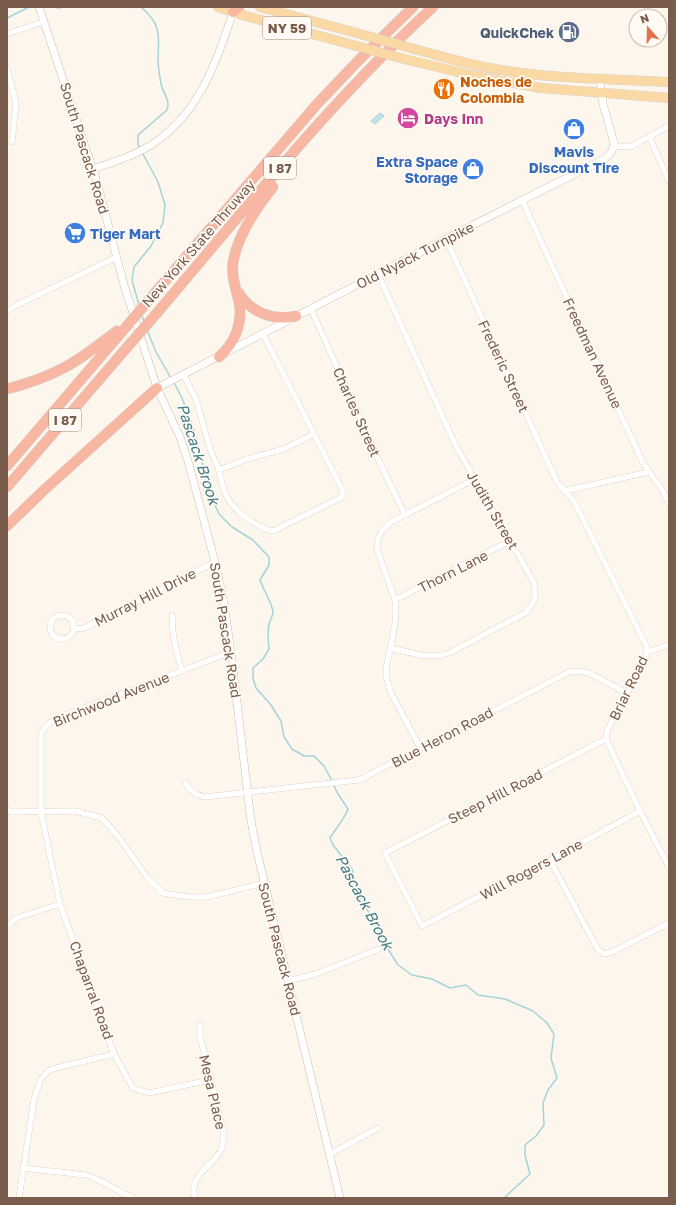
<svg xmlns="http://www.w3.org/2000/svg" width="676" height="1205" viewBox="0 0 676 1205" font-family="'Golos Text',sans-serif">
<rect width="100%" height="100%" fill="#fdf6ec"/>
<path fill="#bfe3e8" stroke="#a5d3da" d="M380,113L384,116L375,124L371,121Z"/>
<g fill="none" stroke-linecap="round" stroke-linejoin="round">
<g stroke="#a5d3da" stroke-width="1.5">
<path d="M53,7L59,8L63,7"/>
<path d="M7,18L29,7"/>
<path d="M140,149L138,144V135L167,110C171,100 163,94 161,84C160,76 158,68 158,60C158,49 160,39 157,29C155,20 148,13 141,7"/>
<path d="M139,305L132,280L134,267L151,246L163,223L165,205L158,182L142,152"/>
<path d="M142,315L144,323"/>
<path d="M147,330L156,352L171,378"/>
<path d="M173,381L182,398L193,427L211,496L219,514L232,527L253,540L269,557V565L260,580C263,589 273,605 273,612C273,616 270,620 269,624C267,633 268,641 269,649L263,659L253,668V678L256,688L271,705L281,721L284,737L292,749L304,756H314L324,766L332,781"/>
<path d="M333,784L338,794L348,809C344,820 336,828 330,838L333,845L352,869L360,896L388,949L398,965L412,975L432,979L450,988L466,985L478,995L505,999L533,1011L547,1023L554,1034L551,1058L557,1078L548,1090L543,1103L544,1125L536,1136L525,1145V1155L530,1174L504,1198"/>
</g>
<g stroke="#d1beb0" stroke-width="6">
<g id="minor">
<path d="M7,34L43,22"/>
<path d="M7,68L16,103L12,142"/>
<path d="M649,136L669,181"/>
<path d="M614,146L630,147L669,126"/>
<path d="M522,200L643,463L661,488L669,503"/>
<path d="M446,239L557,482L574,501L646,645L647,652L645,659L607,731L606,739L640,811L669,867"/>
<path d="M378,274L456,446L533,581C537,595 536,602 525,613L449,653L443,655L425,656L390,648"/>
<path d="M311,309L380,463L405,515"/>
<path d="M7,311L17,305L117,257"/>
<path d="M183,374L196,399L210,449L219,470L224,491L230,502L239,512L249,520L265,529L273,531L340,498L343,495V491L263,334"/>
<path d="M219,470L247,459L284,449L314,434"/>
<path d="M564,491L649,472"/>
<path d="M395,600L510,541"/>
<circle cx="62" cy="627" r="12"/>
<path d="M172,615C172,636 176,650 182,671"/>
<path d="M74,629L84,628L215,562"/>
<path d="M647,652L669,645"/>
<path d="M606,739L385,853L422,926L550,860L640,811"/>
<path d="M421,749L391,693C389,687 387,681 386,675C386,666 388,658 390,650C393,633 398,617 395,600L378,552C376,538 380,531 391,522L475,479"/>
<path d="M185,783C191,791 195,795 205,797L359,780L569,672L579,671L589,673L627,693"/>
<path d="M7,809L11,812L75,811L102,818L117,835L147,877L163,893L189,897H207L264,883"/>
<path d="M550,860L597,948L604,954L612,952L669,923"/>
<path d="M7,927L16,918L60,904"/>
<path d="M288,981L316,974L379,949"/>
<path d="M210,1080L149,1093L133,1088L114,1054L60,904L41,812V733L48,724L57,718L231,652"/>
<path d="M330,1154L378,1128"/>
<path d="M23,1168L86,1175L94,1178L131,1197"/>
<path d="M19,1198L34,1099L41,1079L48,1071L56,1068L114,1054"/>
<path d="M195,1198C188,1173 214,1167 222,1148C224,1143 223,1136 223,1130L200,1036V1024"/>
</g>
</g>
<g stroke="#d1beb0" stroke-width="8">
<g id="tertiary">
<path d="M39,7L97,182L124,285L148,360L157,388L180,437L188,461L215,562L224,603L231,652L251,821L257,852L340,1198"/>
<path d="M93,169C110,163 128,158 144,149C196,121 216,65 233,12"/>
<path d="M157,388L477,223L606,158L612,151L614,143L603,104L600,78"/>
</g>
</g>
<g stroke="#dad1cd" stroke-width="10">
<g id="primary">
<path d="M218,7L246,16L342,42"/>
<path d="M260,7L353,32"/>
<path d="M418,50C444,57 469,65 495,69C552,79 611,79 669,82"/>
<path d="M408,60L475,76L541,88L669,98"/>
</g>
</g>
<g stroke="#dad1cd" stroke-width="11">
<g id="motorway">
<path d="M233,12L239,7"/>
<path d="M239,293C251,313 274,321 296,316"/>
<path d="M148,301L318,103L359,60L413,7"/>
<path d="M157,313C246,208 332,100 433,7"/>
<path d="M219,357C235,343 243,323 239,302C236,289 231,276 233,263C237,236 257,207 273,187"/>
<path d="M7,389C30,383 53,375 74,362C89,353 103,341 117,331"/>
<path d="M7,466L132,320"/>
<path d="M7,487L123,352"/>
<path d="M7,526L43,491L157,388"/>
</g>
</g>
<use href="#minor" stroke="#fff" stroke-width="5.5"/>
<use href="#tertiary" stroke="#fff" stroke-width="7"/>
<use href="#primary" stroke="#fbd9a5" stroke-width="9"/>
<use href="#motorway" stroke="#f7b7a3" stroke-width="10"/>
<g stroke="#dad1cd" stroke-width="10" stroke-linecap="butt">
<g id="primary-bridge">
<path d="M353,32L418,50"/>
<path d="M342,42L408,60"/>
</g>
</g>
<g stroke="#dad1cd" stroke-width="11" stroke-linecap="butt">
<g id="motorway-bridge">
<path d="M132,320L148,301"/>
<path d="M123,352L157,313"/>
</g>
</g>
<use href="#primary-bridge" stroke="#fbd9a5" stroke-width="9"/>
<use href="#motorway-bridge" stroke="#f7b7a3" stroke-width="10"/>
</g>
<defs>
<g id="fuel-disc" transform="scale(1.15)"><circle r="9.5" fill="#5c6f8a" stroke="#fffaf3"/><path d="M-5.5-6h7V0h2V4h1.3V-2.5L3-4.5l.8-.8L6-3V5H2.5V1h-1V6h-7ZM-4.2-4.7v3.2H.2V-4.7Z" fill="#fff"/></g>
<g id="restaurant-disc" transform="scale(1.15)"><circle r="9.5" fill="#e8710a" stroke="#fffaf3"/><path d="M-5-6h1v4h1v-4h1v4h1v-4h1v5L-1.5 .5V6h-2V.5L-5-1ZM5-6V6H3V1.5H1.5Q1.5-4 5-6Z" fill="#fff"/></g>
<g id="hotel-disc" transform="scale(1.15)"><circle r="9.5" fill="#d1479c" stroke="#fffaf3"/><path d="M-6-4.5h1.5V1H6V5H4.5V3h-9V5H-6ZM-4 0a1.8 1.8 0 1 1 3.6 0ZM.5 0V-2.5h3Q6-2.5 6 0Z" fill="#fff"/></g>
<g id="shop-disc" transform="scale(1.15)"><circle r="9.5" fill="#3f7fe0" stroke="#fffaf3"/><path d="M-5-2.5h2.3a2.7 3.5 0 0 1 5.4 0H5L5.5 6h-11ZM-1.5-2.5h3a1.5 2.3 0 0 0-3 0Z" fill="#fff"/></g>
<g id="supermarket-disc" transform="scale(1.15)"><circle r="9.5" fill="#3f7fe0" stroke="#fffaf3"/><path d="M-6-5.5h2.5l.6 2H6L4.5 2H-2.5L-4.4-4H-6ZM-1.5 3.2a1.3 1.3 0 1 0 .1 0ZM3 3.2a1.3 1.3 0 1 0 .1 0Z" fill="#fff"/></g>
</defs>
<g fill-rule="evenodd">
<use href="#fuel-disc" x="569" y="32"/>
<use href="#restaurant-disc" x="444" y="89"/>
<use href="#hotel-disc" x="408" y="118"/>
<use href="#shop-disc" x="574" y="129"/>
<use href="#shop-disc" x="473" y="169"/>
<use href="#supermarket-disc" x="75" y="233"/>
</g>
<g text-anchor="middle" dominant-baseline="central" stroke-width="3.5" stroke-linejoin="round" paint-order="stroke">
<g fill="#fffaf3" stroke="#a28b7f" stroke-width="1">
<rect x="263" y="17" width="48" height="22" rx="3"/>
<rect x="264" y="157" width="32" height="22" rx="3"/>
<rect x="49" y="409" width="32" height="22" rx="3"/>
</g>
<g font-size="13" font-weight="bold" fill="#7a5c4d">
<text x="287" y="28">NY 59</text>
<text x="280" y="168">I 87</text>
<text x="65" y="420">I 87</text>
</g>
<g font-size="14" font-weight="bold" fill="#4e5e75" stroke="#fffaf3" text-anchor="end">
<text x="554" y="32">QuickChek</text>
</g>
<g font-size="14" font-weight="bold" fill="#c56008" stroke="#fffaf3" text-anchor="start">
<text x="460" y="81">Noches de<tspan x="460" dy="16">Colombia</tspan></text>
</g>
<g font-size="14" font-weight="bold" fill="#b23c85" stroke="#fffaf3" text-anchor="start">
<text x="424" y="118">Days Inn</text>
</g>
<g font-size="14" fill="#7a5c4d" stroke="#fffaf3">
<text transform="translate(85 148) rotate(73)">South Pascack Road</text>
<text transform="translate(198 243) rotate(-49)">New York State Thruway</text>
<text transform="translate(415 255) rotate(-27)">Old Nyack Turnpike</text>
<text transform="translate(593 353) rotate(65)">Freedman Avenue</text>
<text transform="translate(504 366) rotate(65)">Frederic Street</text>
<text transform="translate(357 412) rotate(66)">Charles Street</text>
<text transform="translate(493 510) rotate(60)">Judith Street</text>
<text transform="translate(453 571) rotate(-27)">Thorn Lane</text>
<text transform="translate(145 597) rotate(-27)">Murray Hill Drive</text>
<text transform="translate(226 630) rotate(81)">South Pascack Road</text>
<text transform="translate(628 688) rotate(-64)">Briar Road</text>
<text transform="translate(111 699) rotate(-22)">Birchwood Avenue</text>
<text transform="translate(442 737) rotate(-28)">Blue Heron Road</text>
<text transform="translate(495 796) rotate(-27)">Steep Hill Road</text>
<text transform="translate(531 869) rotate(-28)">Will Rogers Lane</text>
<text transform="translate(280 949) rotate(76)">South Pascack Road</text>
<text transform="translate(92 990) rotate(70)">Chaparral Road</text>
<text transform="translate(213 1092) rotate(77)">Mesa Place</text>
</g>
<g font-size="14" font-weight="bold" fill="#366cbe" stroke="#fffaf3">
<text x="574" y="151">Mavis<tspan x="574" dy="16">Discount Tire</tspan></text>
<text x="458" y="161" text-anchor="end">Extra Space<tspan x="458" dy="16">Storage</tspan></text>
<text x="90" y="233" text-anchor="start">Tiger Mart</text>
</g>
<g font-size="15" font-style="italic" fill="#437c86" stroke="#fffaf3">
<text transform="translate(199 454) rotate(72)">Pascack Brook</text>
<text transform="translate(365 902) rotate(62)">Pascack Brook</text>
</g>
</g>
<rect width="676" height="1205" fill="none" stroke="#7a5c4d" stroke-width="16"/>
<g transform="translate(648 28) rotate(340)"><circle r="19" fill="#fffaf3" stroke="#cabbb1"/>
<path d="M0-3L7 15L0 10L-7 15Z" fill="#e76f51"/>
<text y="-6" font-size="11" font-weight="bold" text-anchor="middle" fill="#7a5c4d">N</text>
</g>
</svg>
